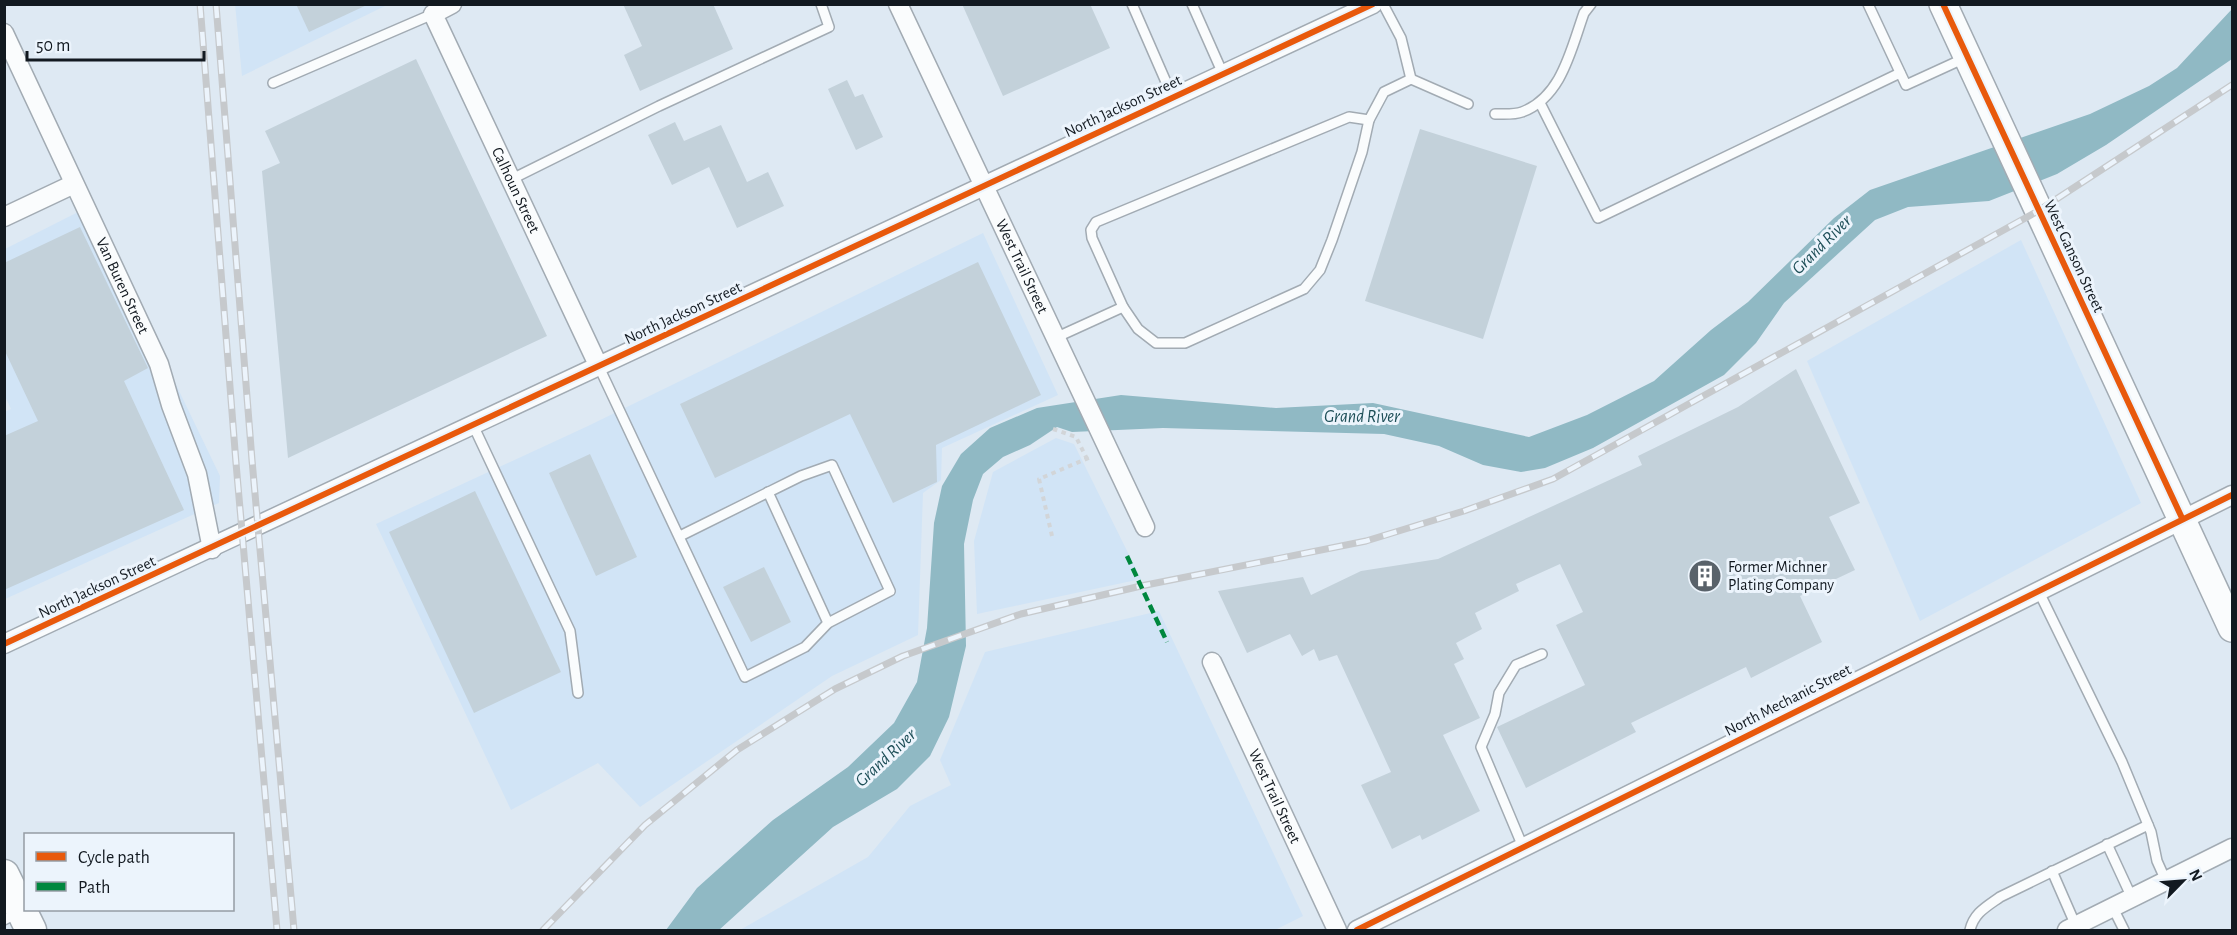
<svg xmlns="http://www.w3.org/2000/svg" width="2237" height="935" viewBox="0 0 2237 935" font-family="'Alegreya Sans',sans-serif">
<rect width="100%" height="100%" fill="#dee9f3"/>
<g fill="#d1e4f6">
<path d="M235,4L387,5L242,76Z"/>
<path d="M90,206L220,476L219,503L5,599L4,412L11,409L4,394L5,249Z"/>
<path d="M983,233L1058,395L942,448L941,480L923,493L918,635L832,676L640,807L598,763L511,810L376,524L588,426Z"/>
<path d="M2021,240L2141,503L1920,621L1807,361Z"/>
<path d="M1056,438L1074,444L1141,579L977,614L974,541L993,472Z"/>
<path d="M1159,611L1303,916L1275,930H740L868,857L910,806L951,785L940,760L985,652Z"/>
</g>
<path fill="#90b9c4" d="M2232,9V59L2106,145L2057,174L1989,201L1908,207L1875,220L1784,303L1756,343L1724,375L1593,448L1545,468L1521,472L1483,465L1439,446L1384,434L1163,428L1072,432L1057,427L1030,445L1003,457L983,474L973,500L964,544L966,646L949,717L930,756L897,789L833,827L719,930H666L697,888L773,820L848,767L894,723L917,682L927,628L934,523L942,486L961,454L990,428L1037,408L1121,395L1276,408L1373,403L1529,437L1587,415L1654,381L1711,330L1748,302L1834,218L1870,190L2090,114L2149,86L2177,68Z"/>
<g fill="#c3d1da">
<path d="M296,4H369L309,32Z"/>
<path d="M623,4H713L733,49L640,91L624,55L642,46Z"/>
<path d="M962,4H1090L1110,48L1003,96Z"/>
<path d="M416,59L547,336L288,458L262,171L280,163L265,131Z"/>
<path d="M847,80L855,97L863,94L883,137L856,150L828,89Z"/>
<path d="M675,122L684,141L721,125L747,182L768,172L784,206L737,228L709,167L672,185L648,135Z"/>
<path d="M1420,129L1537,166L1483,339L1365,301Z"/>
<path d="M80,227L148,368L124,381L184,510L4,590V436L38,421L4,349V263Z"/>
<path d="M978,262L1041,395L936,445L937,482L893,503L850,414L715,478L680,404Z"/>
<path d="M1796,369L1860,503L1829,517L1855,570L1800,596L1822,642L1751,678L1746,667L1631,723L1636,732L1526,788L1497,727L1585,685L1556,625L1583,612L1560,564L1516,584L1519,591L1475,613L1482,629L1456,643L1464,659L1454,664L1480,718L1443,735L1480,811L1422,840L1420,835L1392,849L1361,785L1391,772L1337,655L1319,661L1314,649L1302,656L1290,634L1247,653L1218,591L1303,577L1311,595L1361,571L1438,559L1642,465L1638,456L1738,407Z"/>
<path d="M590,454L637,557L596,576L549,473Z"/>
<path d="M475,491L561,672L474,713L389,532Z"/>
<path d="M764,567L791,622L751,642L723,587Z"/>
</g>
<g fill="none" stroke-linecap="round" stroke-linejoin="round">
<g stroke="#a2abb3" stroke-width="12">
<g id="lane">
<path d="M1132,4L1173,98"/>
<path d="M1192,4L1223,74"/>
<path d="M1383,4L1401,38L1411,79"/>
<path d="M1868,4L1906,85L1965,58"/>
<path d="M273,83L433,14"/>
<path d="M1540,103L1598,218L1900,73"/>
<path d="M1495,114C1503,114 1514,115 1522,112C1562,97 1571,49 1584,13L1591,4"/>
<path d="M510,180L659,106L829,27L821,4"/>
<path d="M1123,307L1092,238L1091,230L1096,222L1349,117L1369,120"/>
<path d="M1055,338L1123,307L1138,329L1156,343H1185L1304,289L1320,270L1332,240L1362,152L1369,120L1384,92L1411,79L1468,104"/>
<path d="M599,367L745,677L805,647L828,623L890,591L832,465L801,476L680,536"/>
<path d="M473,425L570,631L578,693"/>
<path d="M768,492L828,623"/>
<path d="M2038,590L2122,762L2151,832L2157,861L2166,881"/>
<path d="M2107,844L2132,898"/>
<path d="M1523,847L1481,747L1495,714L1499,693L1516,665L1542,654"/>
<path d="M2052,871L2076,926"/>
<path d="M2113,908L2124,930"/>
<path d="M4,920L20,912"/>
<path d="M1970,930C1974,913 1986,907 2000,897L2148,825"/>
</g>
</g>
<g stroke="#a2abb3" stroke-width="21">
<g id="street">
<path id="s1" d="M452,4L433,14L599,367"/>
<path id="s2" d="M898,4L1145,527"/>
<path id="s3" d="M4,33L159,364L171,405L197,474L212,549"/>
<path d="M4,217L74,184"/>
<path d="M4,644L1373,4"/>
<path id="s4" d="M1212,662L1337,930"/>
<path d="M1357,930L2232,495"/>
<path d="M2067,930L2232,848"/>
</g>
</g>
<g stroke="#a2abb3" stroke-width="30">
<path id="secondary" d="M1943,4L2232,628"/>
</g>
<g stroke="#a2abb3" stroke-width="33">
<path id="primary" d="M4,875L31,930"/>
</g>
<g stroke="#d2d5d8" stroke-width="4" stroke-dasharray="4.5 4.5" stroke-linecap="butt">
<path d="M1053,429L1076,437L1087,459"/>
<path d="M1052,536L1039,479L1091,457"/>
</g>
<use href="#lane" stroke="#fafcfd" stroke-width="9"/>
<use href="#street" stroke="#fafcfd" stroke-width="18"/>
<use href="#secondary" stroke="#fafcfd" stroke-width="27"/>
<use href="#primary" stroke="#fafcfd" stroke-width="30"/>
<g stroke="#c6c9cc" stroke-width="7">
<g id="rail">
<path d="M200,4L236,463L277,930"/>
<path d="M216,4L252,460L294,930"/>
<path d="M543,930L645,825L737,750L835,689L903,656L1021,614L1141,586L1366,541L1464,511L1553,479L2038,211L2232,85"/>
</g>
</g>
<use href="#rail" stroke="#ecf4fc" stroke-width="4.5" stroke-dasharray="14" stroke-linecap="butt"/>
<path stroke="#00873e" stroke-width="4.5" stroke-dasharray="9 4.5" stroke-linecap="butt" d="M1127,556L1167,642"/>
<g stroke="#ecf4fc" stroke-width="10">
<g id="cycleway">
<path d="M1943,4L2182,518"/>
<path d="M4,644L1373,4"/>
<path d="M1357,930L2232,495"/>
</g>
</g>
<use href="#cycleway" stroke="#e8590c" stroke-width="6"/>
</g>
<defs>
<g id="building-disc" transform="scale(1.725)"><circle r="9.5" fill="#59626a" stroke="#ecf4fc"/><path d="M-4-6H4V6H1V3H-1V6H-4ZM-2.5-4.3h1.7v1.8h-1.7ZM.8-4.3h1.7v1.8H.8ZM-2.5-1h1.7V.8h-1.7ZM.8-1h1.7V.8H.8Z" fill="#fff"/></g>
</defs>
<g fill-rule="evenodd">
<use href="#building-disc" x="1705" y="576"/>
</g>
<g text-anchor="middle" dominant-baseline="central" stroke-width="6" stroke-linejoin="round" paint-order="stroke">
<g font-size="16" fill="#121920" stroke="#ecf4fc">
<text transform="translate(1123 106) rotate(-25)">North Jackson Street</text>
<text stroke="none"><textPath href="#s1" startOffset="216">Calhoun Street</textPath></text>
<text transform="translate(2074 256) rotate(65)">West Ganson Street</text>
<text stroke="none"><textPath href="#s2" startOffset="290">West Trail Street</textPath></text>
<text stroke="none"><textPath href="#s3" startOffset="279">Van Buren Street</textPath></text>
<text transform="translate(683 313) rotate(-25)">North Jackson Street</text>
<text transform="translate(97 587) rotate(-25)">North Jackson Street</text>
<text transform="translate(1788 700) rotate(-27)">North Mechanic Street</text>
<text stroke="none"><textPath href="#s4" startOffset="148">West Trail Street</textPath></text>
</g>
<g font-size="16" fill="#121920" stroke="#ecf4fc" text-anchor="start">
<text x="1728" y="567">Former Michner<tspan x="1728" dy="18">Plating Company</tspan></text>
</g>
<g font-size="18" font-style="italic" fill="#1e4f58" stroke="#ecf4fc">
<text transform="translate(1822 245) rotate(-45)">Grand River</text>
<text x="1362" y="417">Grand River</text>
<text transform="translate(886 758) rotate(-43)">Grand River</text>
</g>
</g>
<rect width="2237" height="935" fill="none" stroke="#121920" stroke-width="12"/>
<rect x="24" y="833" width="210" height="78" fill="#ecf4fc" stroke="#959ca4" stroke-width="1.5"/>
<rect x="36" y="852" width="30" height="9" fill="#e8590c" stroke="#959ca4" stroke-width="1.5"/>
<text x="78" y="863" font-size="18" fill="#121920">Cycle path</text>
<rect x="36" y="882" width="30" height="9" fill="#00873e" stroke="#959ca4" stroke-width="1.5"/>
<text x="78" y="893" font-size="18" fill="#121920">Path</text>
<g transform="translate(2183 881) rotate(65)" stroke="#ecf4fc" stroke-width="4.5" paint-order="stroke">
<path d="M0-4.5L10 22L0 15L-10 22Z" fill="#121920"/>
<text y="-9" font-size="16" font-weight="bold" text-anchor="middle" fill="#121920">N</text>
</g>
<path d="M27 51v9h177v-9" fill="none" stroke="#121920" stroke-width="3"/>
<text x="36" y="51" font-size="18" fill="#121920" stroke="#ecf4fc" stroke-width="4.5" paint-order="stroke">50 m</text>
</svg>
